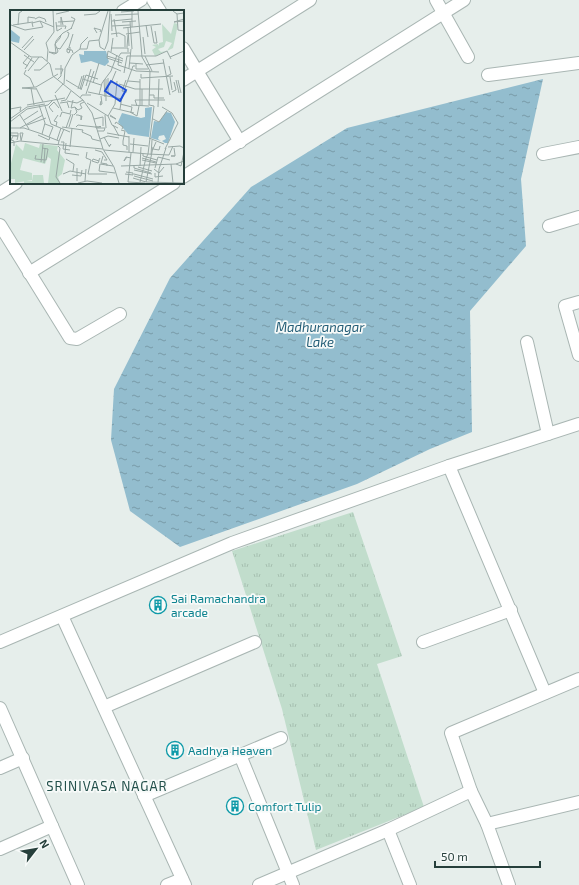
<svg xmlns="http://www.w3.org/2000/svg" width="579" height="885" viewBox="0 0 579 885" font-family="'Exo 2',sans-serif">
<defs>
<pattern id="park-tufts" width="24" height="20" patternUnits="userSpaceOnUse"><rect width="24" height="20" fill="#c1ddcc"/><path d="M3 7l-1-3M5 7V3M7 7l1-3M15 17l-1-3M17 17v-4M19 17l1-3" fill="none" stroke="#a6bfb0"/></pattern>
<pattern id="water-ripples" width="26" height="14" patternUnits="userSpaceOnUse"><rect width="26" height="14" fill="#93bdce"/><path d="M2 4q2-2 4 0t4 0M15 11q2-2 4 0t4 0" fill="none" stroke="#789ba8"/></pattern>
</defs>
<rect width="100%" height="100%" fill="#e6eeeb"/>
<path fill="url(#park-tufts)" d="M353,512L402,656L377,664L424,807L316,850L282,709L232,551Z"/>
<path fill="url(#water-ripples)" d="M543,79L521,179L526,246L470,311L472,432L430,449L357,484L180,547L130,511L111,440L114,389L170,278L251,187L347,128Z"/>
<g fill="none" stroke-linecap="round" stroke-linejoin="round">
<g stroke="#a9b6b3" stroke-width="14">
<g id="minor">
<path d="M153,0L160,11"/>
<path d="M436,0L468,57"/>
<path d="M123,11L141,0"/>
<path d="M183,48L240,142"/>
<path d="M488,75L579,63"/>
<path d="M183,80L310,0"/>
<path d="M0,87L11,80"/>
<path d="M543,154L579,147"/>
<path d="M183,177L464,0"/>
<path d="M0,193L16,183"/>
<path d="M0,225L70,338L77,339L120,314"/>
<path d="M549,226L579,217"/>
<path d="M29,273L174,183"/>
<path d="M579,302L565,306L579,355"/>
<path d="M527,342L548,434"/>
<path d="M449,466L545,693"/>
<path d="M62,616L185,885"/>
<path d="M0,642L232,543L449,466L579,424"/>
<path d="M423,642L511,610"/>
<path d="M104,707L255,642"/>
<path d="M0,708L78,885"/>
<path d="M240,755L293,885"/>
<path d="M0,768L23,758"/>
<path d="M144,796L281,738"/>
<path d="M487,824L579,802"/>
<path d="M388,830L410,885"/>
<path d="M0,849L52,826"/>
<path d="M167,885L182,879"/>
<path d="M259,885L388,830L471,791"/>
<path d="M509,885L487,824L471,791L451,733L579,679"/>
</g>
</g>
<use href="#minor" stroke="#fff" stroke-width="12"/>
</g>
<defs>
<g id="building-ring" transform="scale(0.9)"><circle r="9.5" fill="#f7faf9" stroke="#0f9aa8" stroke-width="1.5"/><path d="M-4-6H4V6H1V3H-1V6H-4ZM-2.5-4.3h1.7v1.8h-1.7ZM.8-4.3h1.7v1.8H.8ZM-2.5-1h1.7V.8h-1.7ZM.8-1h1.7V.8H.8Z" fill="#0f9aa8"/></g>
</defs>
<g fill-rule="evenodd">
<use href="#building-ring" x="158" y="605"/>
<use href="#building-ring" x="175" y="750"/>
<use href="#building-ring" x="235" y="806"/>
</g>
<g text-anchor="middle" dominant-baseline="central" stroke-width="3.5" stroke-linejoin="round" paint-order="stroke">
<g font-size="12" fill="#0d838f" stroke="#f7faf9" text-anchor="start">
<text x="171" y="598">Sai Ramachandra<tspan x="171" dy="14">arcade</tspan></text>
<text x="188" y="750">Aadhya Heaven</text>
<text x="248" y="806">Comfort Tulip</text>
</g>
<g font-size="13" font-style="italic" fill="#245e77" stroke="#f7faf9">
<text x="320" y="327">Madhuranagar<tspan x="320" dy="15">Lake</tspan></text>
</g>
<g font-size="13" letter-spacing="1" fill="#23504b" stroke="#f7faf9">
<text x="107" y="786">SRINIVASA NAGAR</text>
</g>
</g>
<g transform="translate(10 10)">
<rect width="174" height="174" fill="#e6eeeb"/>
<path d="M23,165H33L34,173H14V171H22Z" fill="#c1ddcc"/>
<path d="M164,13L168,14L163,38L157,41L162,33L156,31L154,37L148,39L151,42L156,41L145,46L142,40L146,37L142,35L148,34L149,36V33L153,32L152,14L161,24ZM15,133L29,138L30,134L48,136L47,140L55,150L52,164L48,167L50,173H38L41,149L38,147L35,154L13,148L10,160L22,163V170L5,173V169H0V157L6,134L13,141Z" fill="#c1ddcc"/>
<path d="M0,19L10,27L9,33L0,31ZM74,41H96L99,52L95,56L81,51L71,53L69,44L74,45ZM142,97L139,127L118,124L108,112L112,103L131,108L135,107V98ZM156,102L161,103L165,112L158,133H155L152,131L156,129L154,125L149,126L148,129L151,131L141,128L144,111L149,112Z" fill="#93bdce"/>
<path fill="none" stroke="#99a8a5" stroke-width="1" d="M122,1V17M163,1L167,4L174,3M111,2L124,1M46,4L59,1M101,4L102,21M167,4L168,20L174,21M74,5L86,4L90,1M105,5L128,4M61,7L65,9L61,19M25,9L29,7L35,9L36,12M104,9L107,27M174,9L164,12L174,11M30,11L44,17M102,11L122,9M120,11L122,39M46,12L47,21L52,18M48,12L64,11M112,12L126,11M18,13V7L25,8M99,14L100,1M1,15L15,20L33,17L30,11L22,13L23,17M3,15L23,12M8,15L9,3L12,1M51,15V7L53,15M136,15L138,27M46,16H56L55,19M102,16L120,15M141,16L144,33H147M113,18L151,14M118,18L119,36M145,21L147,33M87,23L84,18L91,20L90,22M101,24L109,23L115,26V37M116,24L130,22M51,25L50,28L45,34L48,41L47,43L44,44L39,42L46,43L45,35L46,31L50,26L53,23L62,18M133,27L135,44M89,30L98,1M89,30L90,37L95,40M0,32L21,47H32L40,54L43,66L73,90L82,103L93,139L104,157L109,173M59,37L63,24M117,37L118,25M12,38L23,26M47,38L50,39L58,27L59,23L57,22M101,38H118V42M57,39V42L59,43L60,40V37L57,39L60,40H62L63,43M70,39L71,34L78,27M95,39L98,31L99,14M14,40L24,29M101,42L103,28M14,45L24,52M97,46L113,51M109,46L111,43H120M135,46L142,61M109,47L108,55L126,61L149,62M160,47L174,41M153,49L160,85M37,51L38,40L36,33L44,22L43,1M112,53L97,48L98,41L113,49M120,53L133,54M126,54V59H138M97,55L111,61M136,55L154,53M18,56L13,53L19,46M119,58L121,39M15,59L22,48M45,59H53L51,64M16,60L14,64L20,68L24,77M24,60H30L38,53M18,61L29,47M114,63L117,46H146L157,41L161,49M131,64V68L163,66M157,66L161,64L159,56M160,67L162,80M98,68V84M73,69L91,75M96,69V91M47,70L51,66V55M56,70L71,79M94,70L95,87M116,70L112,81L117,82M166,70L169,83M168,70L171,83M118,71L130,72M83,73L89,53M101,73L106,61M54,74L55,58L62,45L70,39H77L79,31L89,30M109,74L125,79H153M76,76L81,59M21,78L24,95M26,78L33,92M26,79L12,78L26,77L48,64M68,79L72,66M70,79L74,65M71,80L76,65L88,69M114,81L123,56H125M78,82L112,89M162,82L166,80L164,72M45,83L53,74M76,84L84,61M45,85L52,101M89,85L92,73L101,61L107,45M139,85H144V88H154M91,86L92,94L90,95L91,91M70,88L72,85H81M63,90L61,98L65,97L67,102L64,105M51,91L56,90L61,81M57,91L67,93L73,90M50,93L57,92L59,98M77,93L98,106L102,115L108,118M110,94L122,97L121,102M17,95L55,88M29,95L35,113L32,124M121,95L139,96M35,96L41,114L60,122M127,96L125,90H155M130,96V69M132,96V79M65,97L68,100L72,98L70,94L74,92M148,97L149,69M152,97L162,103L168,113L155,139M103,98L124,103M0,99L11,97L10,101M110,99L112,87M43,102L39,97L44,92L49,98M120,102L127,106L129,96M10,105L19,119M66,105H68L71,106H72L71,110V106M95,105L96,118M100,105L106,109L100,106M98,106L105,94L107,71M50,107L52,102L60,104L61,100M0,109L17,97L35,94M84,109L93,107V116M143,109L149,112L157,101M14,110L28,101M0,112L17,99L38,95L43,90M35,114L43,117L39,127M105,114L106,112L113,117L112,119M17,115L36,108M103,115L109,126M46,116L47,112L44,111L48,105M90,116L91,117H85H89ZM52,117L73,120L72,122L81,126L82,129L90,131M59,117L63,104M66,117L68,115L85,117M0,118H14L29,123L49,131L48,135M10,118L33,105M56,118L61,104M86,118H95L94,121H87M111,120L115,121L113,131M0,123H8V126L0,125M97,123L119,127M28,125L39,130L40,127M119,126V142M94,127L99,136L101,134L99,137M139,128L154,134M90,129L98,126L109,128M11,130L10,123H13L11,131M47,130L51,118M49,131L54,119M113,131V135L117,136V140M51,132H54L53,139L60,140M146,132L143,139L149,140L150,136M0,133L10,131L93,139M56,133L55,143L69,145M120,134L138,136M4,136V131L1,130L3,126H8L7,130M48,136L50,138L46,167L50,173M60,137L62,118M143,137L136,172L174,173M158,137L170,136L174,138M164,138L165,145V146H161H165M85,140L92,142L97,150H94M94,140L138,144L144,96L139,95L140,61L132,47L128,1M77,142L76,148L81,150L78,164M123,142L124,128M133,144V146L147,150M26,145L25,149L36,150L38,139L32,138M141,145L142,130M93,146L91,153L97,154V156M117,147L114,151L116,147L121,148M132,148L146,152M136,148L138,144L159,145L163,136M56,149L64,154L63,161M132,150L146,153M89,151L83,149L82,151L88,153L89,151V150L90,148M31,152L33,134M34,153L35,138M161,154L163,173M166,154L171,156L174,142M124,155V158L141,163M103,156L90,154L89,161L105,163M111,156L166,154L174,151M130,156L131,137M128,157L142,161M145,158L148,147L160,150M144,159L149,163L154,157M124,160L142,164M145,163V167L153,166M53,164L60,161L76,164M78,164H97M115,164L123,165V163L116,162M124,164L143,169M62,165L71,166L72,160M124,166L143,171M123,168L136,172M67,171V158M75,171L76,159M118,172L121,143M118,172L135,173M130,172L136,148M68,173L77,171L92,173M148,173L149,159L156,138"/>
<path fill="#1d4ed8" fill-opacity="0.15" stroke="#1d4ed8" stroke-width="2" d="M101,71L116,80L110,91L95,81Z"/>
<rect width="174" height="174" fill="none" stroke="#263f3b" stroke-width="2"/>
</g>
<g transform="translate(36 849) rotate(59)" stroke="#f7faf9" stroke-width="3" paint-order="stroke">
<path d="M0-3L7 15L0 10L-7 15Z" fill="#263f3b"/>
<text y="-6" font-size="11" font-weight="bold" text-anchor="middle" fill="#263f3b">N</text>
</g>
<path d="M435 861v6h105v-6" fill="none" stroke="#263f3b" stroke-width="2"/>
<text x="441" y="861" font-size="12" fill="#263f3b" stroke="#f7faf9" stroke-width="3" paint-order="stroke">50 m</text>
</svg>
